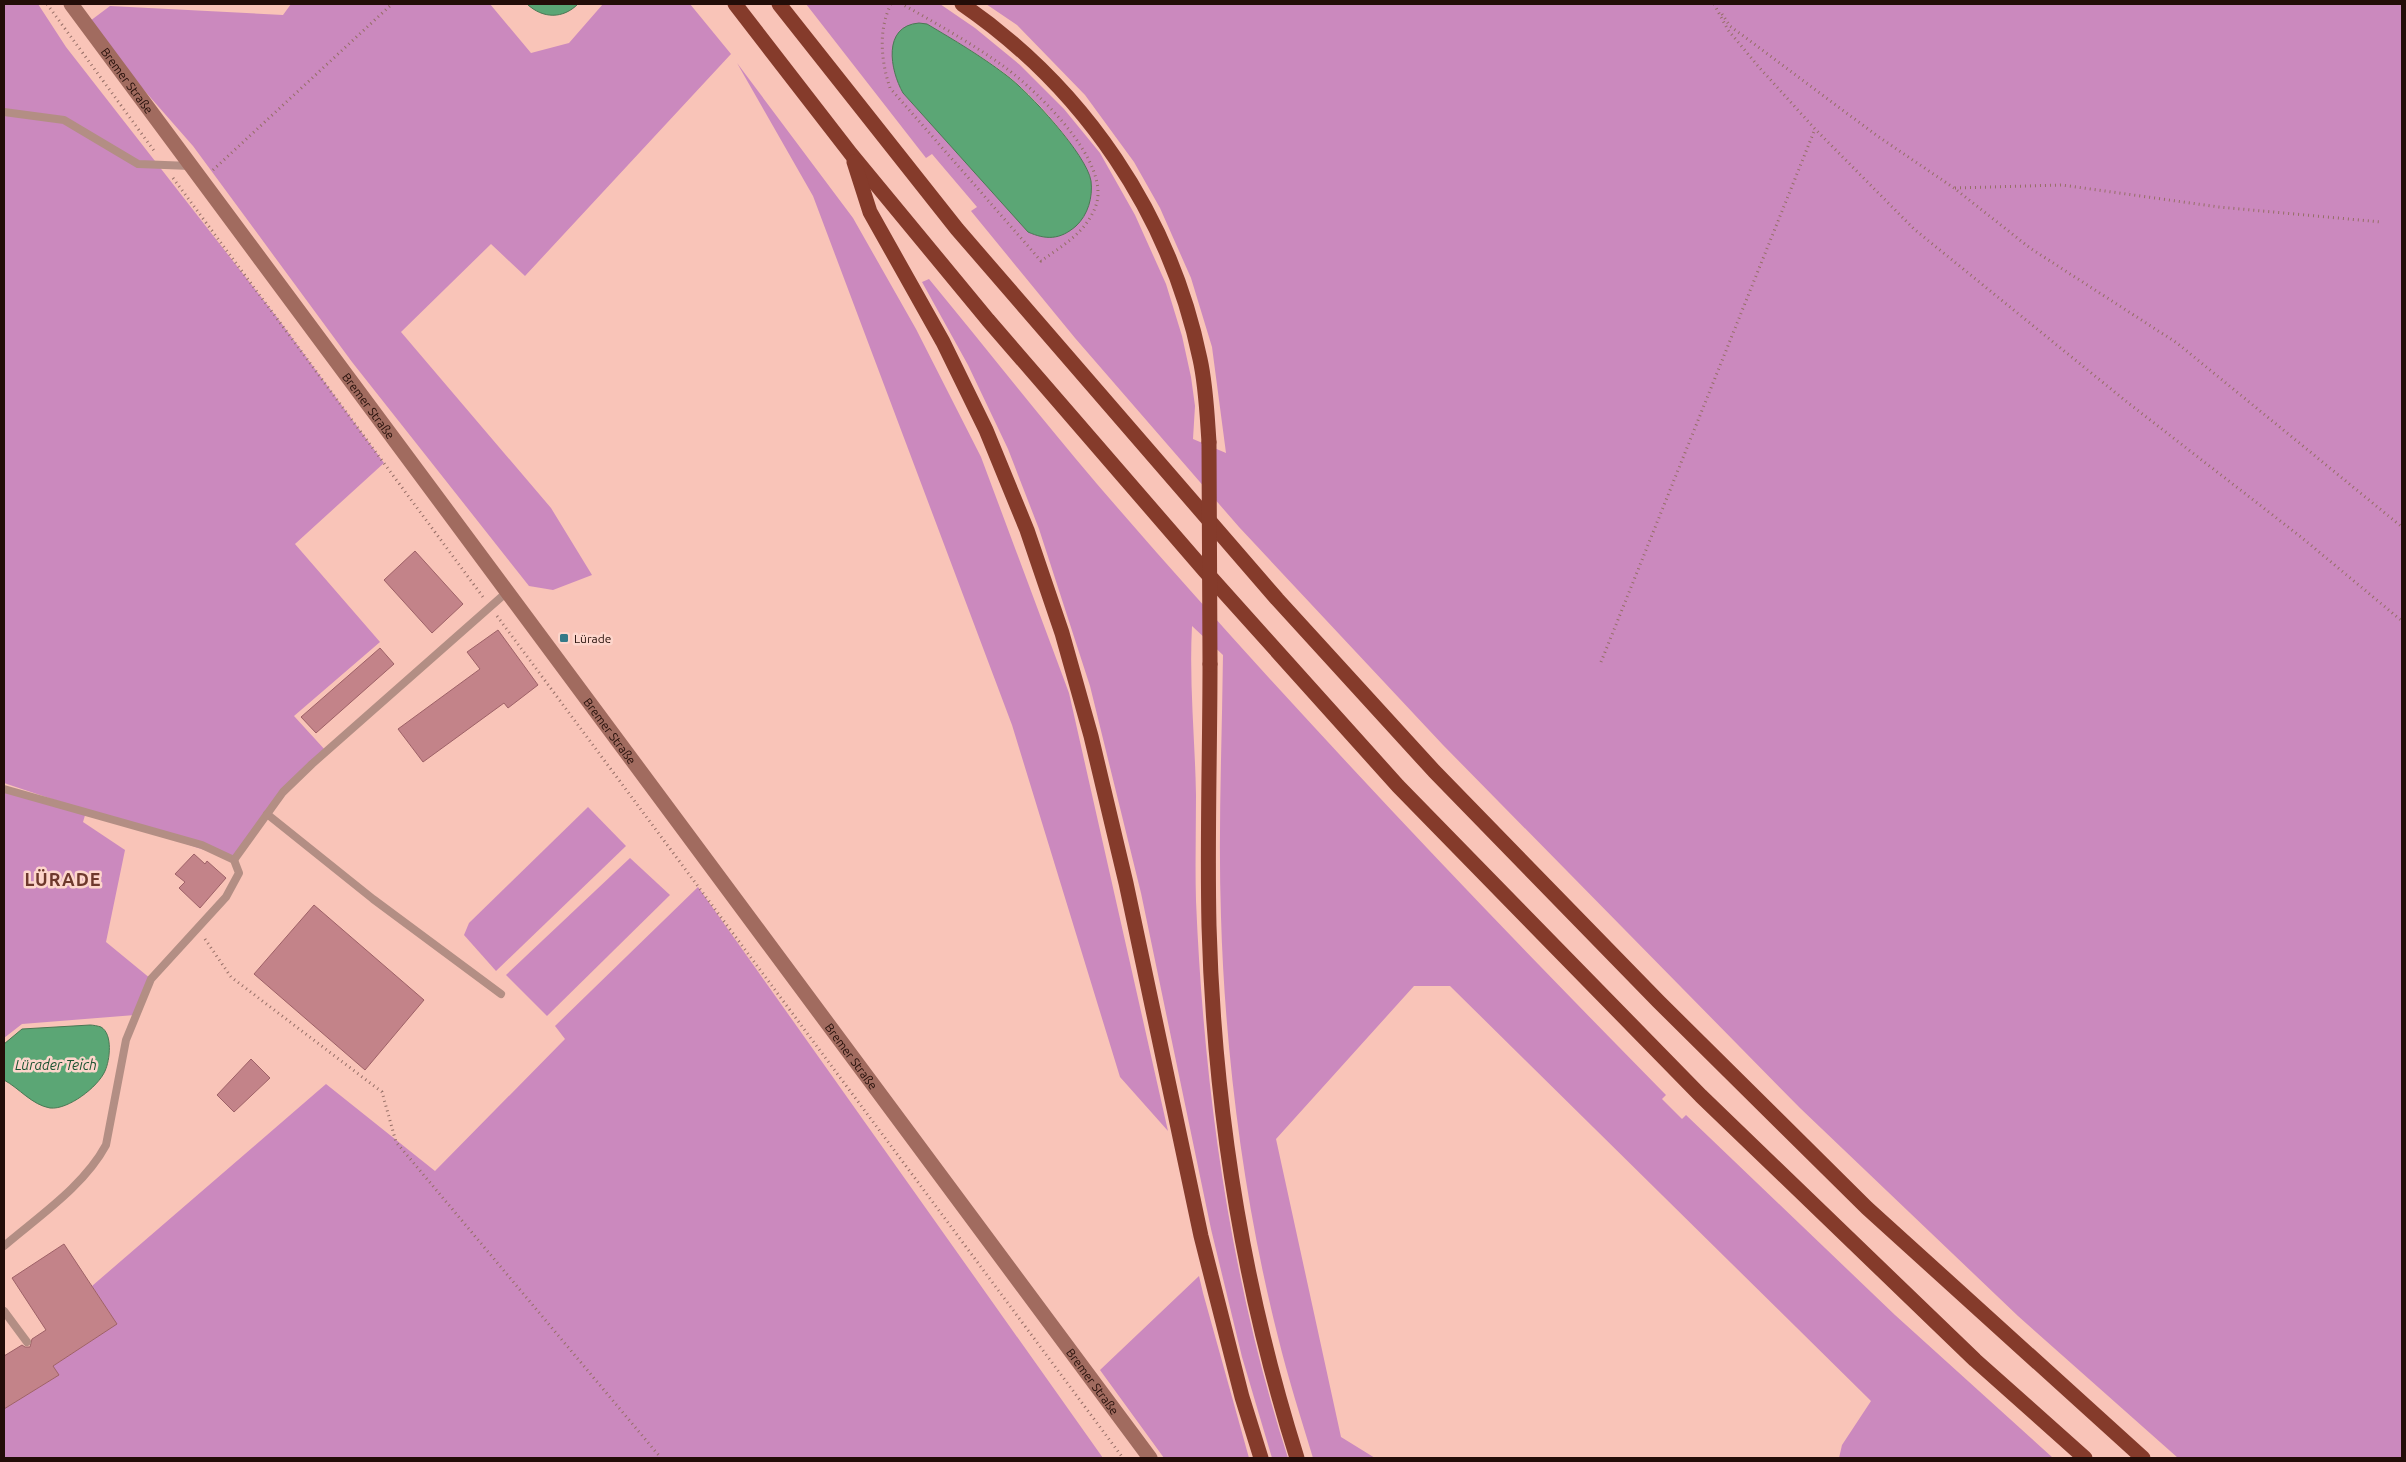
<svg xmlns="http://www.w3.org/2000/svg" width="2406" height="1462" viewBox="0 0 2406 1462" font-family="Ubuntu,sans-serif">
<rect width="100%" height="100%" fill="#f9c4b8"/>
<g fill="#cb89be" fill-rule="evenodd">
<path d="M4,4H38L66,47L279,320L384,463L295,544L380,642L294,716L326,751L283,792L234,860L4,783Z"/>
<path d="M291,4H490L531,53L569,43L603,4H690L731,54L525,276L491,244L401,332L551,508L592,575L553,590L529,586L352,362L193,146L86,24L110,6L283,15Z"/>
<path d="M806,4H940L975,28L1020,65L1064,109L1100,153L1135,215L1166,284L1182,336L1191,377L1195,406L1193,439L1226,453L1212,347L1191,278L1160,208L1134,162L1085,95L1017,25L986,4H2402V1458H2178L2018,1316L1800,1108L1443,745L1239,527L1075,338L971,211L977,207L932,154L926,158ZM927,24C954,40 982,56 1007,75C1033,95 1080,147 1090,178C1092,184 1091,191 1091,197L1028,232L903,93C893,74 889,56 897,35Z"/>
<path d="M737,63L853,218L916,329L981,457L1069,693L1168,1131L1120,1077L1012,725L813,196Z"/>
<path d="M929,279C985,347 1040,417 1097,484C1279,695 1471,897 1666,1095L1662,1099L1682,1119L1686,1115L1895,1315L2053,1458H1839L1842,1445L1871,1401L1450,986H1414L1276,1139L1341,1437L1375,1458H1313C1301,1418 1288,1378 1278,1337C1244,1203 1225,1054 1221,917C1218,830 1222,742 1223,655L1192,626C1189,682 1195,739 1196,795C1196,830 1195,866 1196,901C1204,1090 1230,1278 1288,1458H1272L1242,1357L1211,1229L1141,893L1090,686L1039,529L1008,449L968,365L922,282Z"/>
<path d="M4,789L86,812L83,822L125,850L106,942L151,979L135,1015L22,1024L4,1038Z"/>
<path d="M588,807L626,846L496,971L464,935L469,923Z"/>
<path d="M630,858L670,895L547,1016L506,975Z"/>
<path d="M698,887L1103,1458H4V1409L59,1375L53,1366L117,1324L92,1286L326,1084L435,1171L565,1039L555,1026Z"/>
<path d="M1199,1276L1203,1293L1249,1458H1164L1100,1370Z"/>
</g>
<g fill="#5ba675" stroke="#4a7854">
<path d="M527,4H578C563,19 543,19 527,4Z"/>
<path d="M919,23L927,24C954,40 981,56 1006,75C1028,91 1087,155 1091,181C1093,197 1088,215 1076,226C1060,240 1046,240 1028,232L903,93C890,70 882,26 919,23Z"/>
<path d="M90,1025C93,1025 98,1026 101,1027C113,1034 110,1060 105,1071C98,1087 68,1110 50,1108C32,1105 19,1088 4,1080V1044L22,1029Z"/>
</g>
<g fill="#c38389" stroke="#9e6167">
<path d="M415,551L463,604L432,633L384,580Z"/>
<path d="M498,630L538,685L508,708L504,703L423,762L398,729L480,669L467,652Z"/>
<path d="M380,648L394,664L316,733L301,717Z"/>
<path d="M194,854L205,864L207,861L226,878L200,908L179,888L185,882L175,874Z"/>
<path d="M314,905L424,1000L365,1070L254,974Z"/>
<path d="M251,1059L270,1078L234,1112L217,1095Z"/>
<path d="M64,1244L117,1324L53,1366L59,1375L4,1409V1356L22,1345L25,1347H30L32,1339L46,1330L12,1278Z"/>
</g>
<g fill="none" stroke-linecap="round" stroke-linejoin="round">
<g stroke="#956e66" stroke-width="3" stroke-dasharray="1 4" stroke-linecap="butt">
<path d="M47,4L155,152"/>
<path d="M891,4C878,30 881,61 890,88L1041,261C1062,246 1085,233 1095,208C1114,164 1038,92 1006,68C973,44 937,24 902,4"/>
<path d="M1714,4L1728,30L1758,66L1815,129L1914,229L2127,402L2301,537L2402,621"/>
<path d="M1722,14L1730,26L1876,135L1954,188L2030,248L2177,343L2402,527"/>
<path d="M213,170L392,4"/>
<path d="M173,178L483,597"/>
<path d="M1955,188L2062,185L2219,207L2381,222"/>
<path d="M497,616L1123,1458"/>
<path d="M1601,662L1815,129"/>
<path d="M205,939L231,977L382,1092L396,1142L661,1458"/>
</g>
<g stroke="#b38e84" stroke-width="8">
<path d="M4,112L64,120L138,164L191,166"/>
<path d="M4,789L202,845L234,860L239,873L226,897L151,979L126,1040L106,1145C84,1186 39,1216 4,1246"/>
<path d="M267,814L373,899L501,994"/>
<path d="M234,860L283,792L312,764L507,592"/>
<path d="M4,1311L27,1342"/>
</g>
<path stroke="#a16b5f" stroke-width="15" id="s1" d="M71,4L1150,1458"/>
<g stroke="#853b2b" stroke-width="15">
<path d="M735,4L851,154L988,320L1205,571L1398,786L1701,1096L1975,1360L2085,1458"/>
<path d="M779,4L957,229L1277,599L1434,771L1659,1002L1867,1208L2143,1458"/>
<path d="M962,4C1084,88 1170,214 1200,359C1206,386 1207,414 1209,442"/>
<path d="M854,162L870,212L943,342L986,430L1027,530L1062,633L1091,736L1126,883L1201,1236L1242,1397L1261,1458"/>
<path d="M1210,664C1210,751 1207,839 1209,926C1214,1105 1243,1287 1297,1458"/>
</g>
<path stroke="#853b2b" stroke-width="15" d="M1209,442L1210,664"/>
</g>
<rect fill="#347988" stroke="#fdd5cb" stroke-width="2" x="559" y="633" width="10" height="10" rx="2.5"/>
<g text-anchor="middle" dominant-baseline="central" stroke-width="5" stroke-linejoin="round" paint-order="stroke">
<g font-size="12" fill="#230d08" stroke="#fdd5cb">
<text stroke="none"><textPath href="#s1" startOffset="95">Bremer Straße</textPath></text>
<text stroke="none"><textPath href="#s1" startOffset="500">Bremer Straße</textPath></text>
<text stroke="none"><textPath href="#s1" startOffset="905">Bremer Straße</textPath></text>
<text stroke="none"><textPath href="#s1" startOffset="1310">Bremer Straße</textPath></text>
<text stroke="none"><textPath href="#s1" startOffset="1715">Bremer Straße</textPath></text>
</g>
<g font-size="12" fill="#230d08" stroke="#fdd5cb" text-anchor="start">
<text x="574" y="638">Lürade</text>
</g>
<g font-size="14" font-style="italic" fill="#1a5231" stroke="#fdd5cb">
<text x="56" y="1065">Lürader Teich</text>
</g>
<g font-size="18" font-weight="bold" letter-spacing="1" fill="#6e382c" stroke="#fdd5cb">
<text x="63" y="879">LÜRADE</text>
</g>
</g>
<rect width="2406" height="1462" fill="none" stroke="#230d08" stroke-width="10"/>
</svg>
